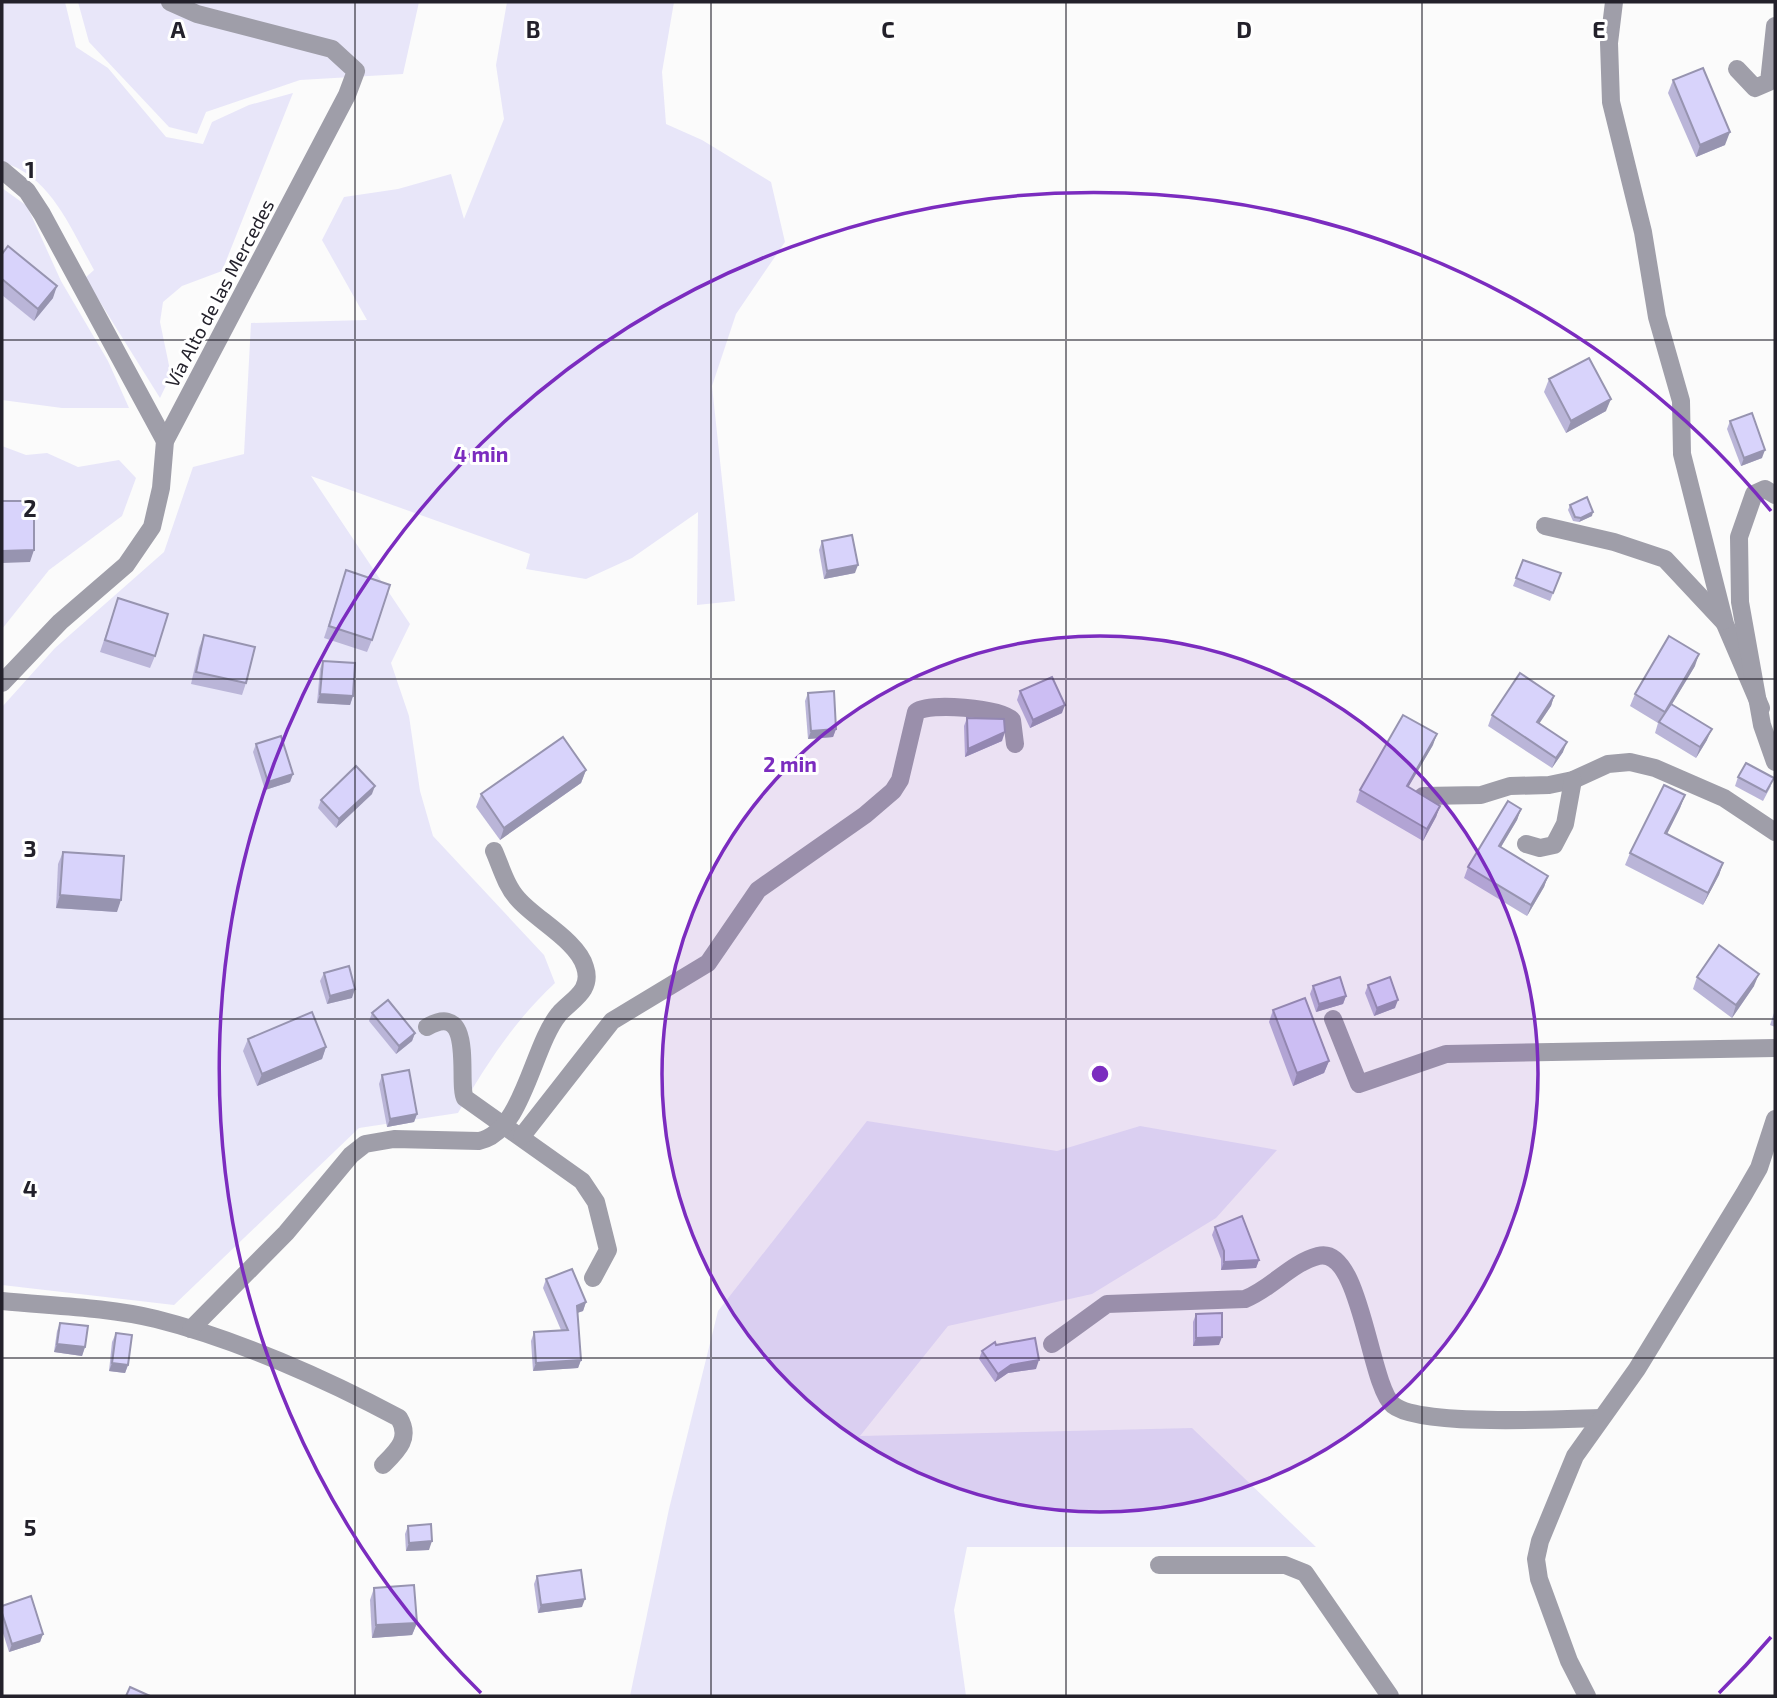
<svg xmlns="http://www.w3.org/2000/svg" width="1777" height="1698" viewBox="0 0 1777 1698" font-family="'Exo 2',sans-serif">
<rect width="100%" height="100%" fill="#fbfbfb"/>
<g fill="#e8e6f9">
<path d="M2,2H65L76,47L108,68L166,137L203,144L212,122L249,105L293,93L222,271L182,286L163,302L160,322L171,375L160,398L85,278L94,270C71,229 51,176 2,162Z"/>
<path d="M78,2H419L403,74L300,80L206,112L197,134L169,127L89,42Z"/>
<path d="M507,2H674L662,72L666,124L702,140L771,182L785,242L736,314L712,386L735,601L697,605L698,512L632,558L586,579L526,569L530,554L311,476L410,624L391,663L409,716L420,791L433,836L544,955L555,983C514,1021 486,1065 458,1113L359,1128L174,1305L2,1285V707L55,648L164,552L193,467L244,454L251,323L367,320L322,240L344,197L398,189L451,174L464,219L504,119L496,65Z"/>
<path d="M2,188L27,206L61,281L108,361L129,408H62L2,400Z"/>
<path d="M2,446L26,455L47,453L78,467L119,460L136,478L122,516L49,570L2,629Z"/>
<path d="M867,1121L1057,1151L1140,1126L1277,1150L1216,1218L1092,1294L948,1326L860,1436L1192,1428L1316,1547H967L954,1610L966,1696H630L669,1509L718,1311Z"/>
</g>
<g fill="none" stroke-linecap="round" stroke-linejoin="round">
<g stroke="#9f9ea9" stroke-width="18">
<path d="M1614,2L1609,43L1611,102L1643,232L1657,317L1681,401L1682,454L1725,624L1761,708"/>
<path d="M1737,69L1755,88L1769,82L1775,26"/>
<path d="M2,170L27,191L42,214L165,441"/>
<path d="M1775,495L1765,489L1754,494L1739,537L1740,602L1762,725L1775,762"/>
<path d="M1545,526L1614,542L1665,559L1723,621"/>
<path d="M2,683L60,622L126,565L152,527L161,488L165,441L347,95L356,71L332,49L197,14L170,2"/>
<path d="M1423,796L1481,795L1510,786L1549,785L1573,780L1608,764L1630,762L1655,768L1724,798L1775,832"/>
<path d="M1526,844L1540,848L1554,845L1565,824L1573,780"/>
<path d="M1333,1019L1359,1084L1446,1054L1775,1048"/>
<path d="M427,1027C476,999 457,1083 465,1098L582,1181L596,1202L608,1250L593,1278"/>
<path d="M522,1136L612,1021L708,963L758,890L865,815L893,791L900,780L916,712C930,702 999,708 1012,720L1015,744"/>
<path d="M2,1301C53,1306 106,1307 156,1319C236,1339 326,1379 399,1418C411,1438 398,1450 383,1465"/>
<path d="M191,1329L286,1233L351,1155L365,1144L394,1139L479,1141C523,1132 532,1047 559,1014C571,1000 593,991 585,967C578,941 535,919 518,899C506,886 501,867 494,851"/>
<path d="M1052,1344L1107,1304L1245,1299C1271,1289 1291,1263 1318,1256C1361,1244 1369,1385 1393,1405C1419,1427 1562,1419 1600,1418"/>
<path d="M1159,1565H1285L1305,1573L1390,1696"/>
<path d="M1587,1696L1569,1661L1539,1579L1536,1559L1540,1541L1575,1456L1637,1369L1744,1194L1759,1168L1775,1119"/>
</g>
</g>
<g fill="#bab5d8">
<path d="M1673,80L1725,145L1696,157L1668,93Z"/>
<path d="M2,254L53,298L34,321L2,295Z"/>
<path d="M1549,379L1606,411L1566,433L1544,392Z"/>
<path d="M1730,421L1762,458L1741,466L1727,429Z"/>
<path d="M1570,505L1592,516L1579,522L1573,521L1568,510Z"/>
<path d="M822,541L855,573L824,579L819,550Z"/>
<path d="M1523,560L1561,573L1550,601L1513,586Z"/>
<path d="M342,583L372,640L367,652L324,638Z"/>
<path d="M118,598L155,656L150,668L100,652Z"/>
<path d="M204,635L246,683L242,695L191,684L199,648Z"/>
<path d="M323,661L353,696L350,705L317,703L320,669Z"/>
<path d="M1695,666L1672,704L1707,740L1696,758L1655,733L1658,723L1630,706L1635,694Z"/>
<path d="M1020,691L1062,713L1030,728L1017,700Z"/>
<path d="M808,693L836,729L833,737L808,739L805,701Z"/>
<path d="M1554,696L1551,706L1539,723L1563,752L1552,768L1488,726L1492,715Z"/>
<path d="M967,718L1002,741L965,757L964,726Z"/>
<path d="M256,744L293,774L290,782L265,790L253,752Z"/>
<path d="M1433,745L1408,787L1440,806L1436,817L1423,841L1356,802L1360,790Z"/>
<path d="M586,770L581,783L500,840L476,807L481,794Z"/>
<path d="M1738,777L1771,786L1763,801L1735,786Z"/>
<path d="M372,794L336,828L318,808L321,800Z"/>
<path d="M1685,795L1680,808L1667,834L1723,863L1719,875L1703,905L1625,865L1630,853Z"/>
<path d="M1521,809L1517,820L1501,847L1548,876L1544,887L1527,916L1464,878L1468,867Z"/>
<path d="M63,852L117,912L56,908L58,864Z"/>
<path d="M324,973L352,998L327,1004L320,981Z"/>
<path d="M1697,977L1754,986L1732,1018L1693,989Z"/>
<path d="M1368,985L1395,1008L1374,1016L1365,993Z"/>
<path d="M1313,986L1346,996L1343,1004L1316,1012L1310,994Z"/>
<path d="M1273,1010L1329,1061L1324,1073L1293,1086L1269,1022Z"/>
<path d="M1775,1010V1027L1770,1025Z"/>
<path d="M372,1013L415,1033L412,1041L396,1054L369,1021Z"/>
<path d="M248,1039L326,1047L322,1059L257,1086L243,1051Z"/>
<path d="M382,1075L417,1114L414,1122L387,1127L379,1084Z"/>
<path d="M1215,1227L1259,1260L1256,1268L1221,1270V1259L1212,1235Z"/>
<path d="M546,1279L586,1302L583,1311L577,1313L581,1360L578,1368L533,1371L531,1341L534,1332L561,1330L543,1288Z"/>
<path d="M1196,1314L1219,1345L1193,1346V1322Z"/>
<path d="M60,1323L85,1347L82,1356L54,1352L57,1331Z"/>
<path d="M116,1333L128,1365L125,1373L109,1371L112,1342Z"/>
<path d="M982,1351L1036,1369L1008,1373L995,1382L979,1359Z"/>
<path d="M408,1526L429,1550L406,1551L405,1534Z"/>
<path d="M537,1576L582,1607L538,1613L534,1584Z"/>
<path d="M374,1588L417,1623L412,1635L372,1638L370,1600Z"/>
<path d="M2,1606L43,1634L40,1642L9,1652L2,1630Z"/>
</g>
<g fill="#9794b0">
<path d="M1730,132L1725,145L1696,157L1700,145Z"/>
<path d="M57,286L53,298L34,321L38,309Z"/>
<path d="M1611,399L1606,411L1566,433L1571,421Z"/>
<path d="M1765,450L1762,458L1741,466L1744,458Z"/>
<path d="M1593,512L1592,516L1579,522L1581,518Z"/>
<path d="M34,550L30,562L2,563V551Z"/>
<path d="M858,565L855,573L824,579L827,571Z"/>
<path d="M1699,654L1695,666L1660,724L1665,712Z"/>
<path d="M320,694L353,696L350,705L317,703Z"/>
<path d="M1554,696L1551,706L1533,733L1537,722Z"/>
<path d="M1065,705L1062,713L1030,728L1033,720Z"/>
<path d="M836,729L833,737L808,739L811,731Z"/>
<path d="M1712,729L1707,740L1696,758L1700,747Z"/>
<path d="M1005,732L1002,741L965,757L968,749Z"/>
<path d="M1437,734L1433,745L1402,798L1407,786Z"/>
<path d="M1567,742L1563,752L1552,768L1556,758Z"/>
<path d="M586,770L581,783L500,840L504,828Z"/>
<path d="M293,774L290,782L265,790L268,782Z"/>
<path d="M375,786L372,794L336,828L339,819Z"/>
<path d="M1685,795L1680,808L1661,846L1665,833Z"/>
<path d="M1440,806L1436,817L1423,841L1427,829Z"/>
<path d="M1521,809L1517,820L1495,857L1499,846Z"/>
<path d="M1723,863L1719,875L1703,905L1708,893Z"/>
<path d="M1548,876L1544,887L1527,916L1531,905Z"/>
<path d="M60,895L121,900L117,912L56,908Z"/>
<path d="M1759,974L1754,986L1732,1018L1736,1005Z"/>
<path d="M355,989L352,998L327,1004L330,996Z"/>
<path d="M1346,996L1343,1004L1316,1012L1319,1004Z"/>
<path d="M1398,1000L1395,1008L1374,1016L1377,1008Z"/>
<path d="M415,1033L412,1041L396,1054L399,1046Z"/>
<path d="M326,1047L322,1059L257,1086L262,1074Z"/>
<path d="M1329,1061L1324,1073L1293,1086L1297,1073Z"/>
<path d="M417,1114L414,1122L387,1127L390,1119Z"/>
<path d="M1259,1260L1256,1268L1221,1270L1224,1262Z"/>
<path d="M586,1302L583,1311L574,1314L577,1306Z"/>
<path d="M1222,1337L1219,1345L1193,1346L1196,1338Z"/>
<path d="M57,1344L85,1347L82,1356L54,1352Z"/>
<path d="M581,1360L578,1368L533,1371L536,1363Z"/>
<path d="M1039,1360L1036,1369L1008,1373L995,1382L998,1374L1011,1365Z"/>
<path d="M112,1363L128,1365L125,1373L109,1371Z"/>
<path d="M432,1541L429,1550L406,1551L409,1543Z"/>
<path d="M585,1599L582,1607L538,1613L541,1605Z"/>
<path d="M417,1623L412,1635L372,1638L376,1625Z"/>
<path d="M43,1634L40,1642L9,1652L12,1644Z"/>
</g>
<g fill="#d8d3fb" stroke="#9794b0" stroke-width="2">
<path d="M1703,68L1730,132L1700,145L1673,80Z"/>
<path d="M8,246L57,286L38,309L2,279V254Z"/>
<path d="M1589,358L1611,399L1571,421L1549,379Z"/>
<path d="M1752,413L1765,450L1744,458L1730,421Z"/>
<path d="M1587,497L1593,512L1581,518L1575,517L1570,505Z"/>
<path d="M2,501H34V550L2,551Z"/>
<path d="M852,535L858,565L827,571L822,541Z"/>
<path d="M1523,560L1561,573L1553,593L1516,578Z"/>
<path d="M346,570L390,585L372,640L329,626Z"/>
<path d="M118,598L168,614L155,656L105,640Z"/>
<path d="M204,635L255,647L246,683L196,672Z"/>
<path d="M1669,636L1699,654L1665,712L1635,694Z"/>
<path d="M323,661L355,663L353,696L320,694Z"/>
<path d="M1520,673L1554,696L1537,722L1567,742L1556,758L1492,715Z"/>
<path d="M1052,677L1065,705L1033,720L1020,691Z"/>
<path d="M834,691L836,729L811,731L808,693Z"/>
<path d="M1671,704L1712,729L1700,747L1659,722Z"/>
<path d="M1403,715L1437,734L1407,786L1440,806L1427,829L1360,790Z"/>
<path d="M967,718L1004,719L1005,732L968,749Z"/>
<path d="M281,736L293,774L268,782L256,744Z"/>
<path d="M563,737L586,770L504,828L481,794Z"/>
<path d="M1746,763L1774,778L1766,792L1738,777Z"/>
<path d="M356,766L375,786L339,819L321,800Z"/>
<path d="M1664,785L1685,795L1665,833L1723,863L1708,893L1630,853Z"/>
<path d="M1508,801L1521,809L1499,846L1548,876L1531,905L1468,867Z"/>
<path d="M63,852L124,856L121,900L60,895Z"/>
<path d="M1719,945L1759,974L1736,1005L1697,977Z"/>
<path d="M349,966L355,989L330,996L324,973Z"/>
<path d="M1340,977L1346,996L1319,1004L1313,986Z"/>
<path d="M1390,977L1398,1000L1377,1008L1368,985Z"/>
<path d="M1305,998L1329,1061L1297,1073L1273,1010Z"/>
<path d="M388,1000L415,1033L399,1046L372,1013Z"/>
<path d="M312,1012L326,1047L262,1074L248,1039Z"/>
<path d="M409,1070L417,1114L390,1119L382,1075Z"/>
<path d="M1242,1216L1259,1260L1224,1262V1251L1215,1227Z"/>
<path d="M572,1269L586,1302L577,1306L581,1360L536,1363L534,1332L568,1330L546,1279Z"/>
<path d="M1222,1313V1337L1196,1338V1314Z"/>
<path d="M60,1323L88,1326L85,1347L57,1344Z"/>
<path d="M116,1333L132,1335L128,1365L112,1363Z"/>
<path d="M1035,1338L1039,1360L1011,1365L998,1374L982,1351L995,1342L996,1345Z"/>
<path d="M431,1524L432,1541L409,1543L408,1526Z"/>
<path d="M581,1570L585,1599L541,1605L537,1576Z"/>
<path d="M414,1585L417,1623L376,1625L374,1588Z"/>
<path d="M31,1596L43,1634L12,1644L2,1613V1606Z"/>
<path d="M130,1687L150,1696H126Z"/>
</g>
<path fill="none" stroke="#23212b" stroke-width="2" stroke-opacity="0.55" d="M355,2V1696M711,2V1696M1066,2V1696M1422,2V1696M2,340H1775M2,679H1775M2,1019H1775M2,1358H1775"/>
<circle cx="1100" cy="1074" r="438" fill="#7b2cbf" fill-opacity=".12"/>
<g fill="none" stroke="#7b2cbf" stroke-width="3.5">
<circle cx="1100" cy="1074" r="438"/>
<path d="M1771 1637A876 876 0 0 1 1719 1693M481 1693A876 876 0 1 1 1771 511"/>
</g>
<g text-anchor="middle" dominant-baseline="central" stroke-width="6" stroke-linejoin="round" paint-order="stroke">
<g font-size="19" fill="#23212b" stroke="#fff">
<text transform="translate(219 293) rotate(-62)">Vía Alto de las Mercedes</text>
</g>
</g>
<g font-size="23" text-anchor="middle" font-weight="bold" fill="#23212b" stroke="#fff" stroke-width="6" stroke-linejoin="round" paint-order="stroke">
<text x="178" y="38">A</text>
<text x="533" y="38">B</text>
<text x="888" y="38">C</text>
<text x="1244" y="38">D</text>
<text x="1599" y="38">E</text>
<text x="30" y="178">1</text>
<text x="30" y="517">2</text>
<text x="30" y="857">3</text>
<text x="30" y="1197">4</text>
<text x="30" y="1536">5</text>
</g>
<circle cx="1100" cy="1074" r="10" fill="#7b2cbf" stroke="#fff" stroke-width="3.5"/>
<g font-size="21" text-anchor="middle" font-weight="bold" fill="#7b2cbf" stroke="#fff" stroke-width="6" stroke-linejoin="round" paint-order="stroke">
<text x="481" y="462">4 min</text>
<text x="790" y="772">2 min</text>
</g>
<rect width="1777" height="1698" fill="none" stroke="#23212b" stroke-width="7"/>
</svg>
